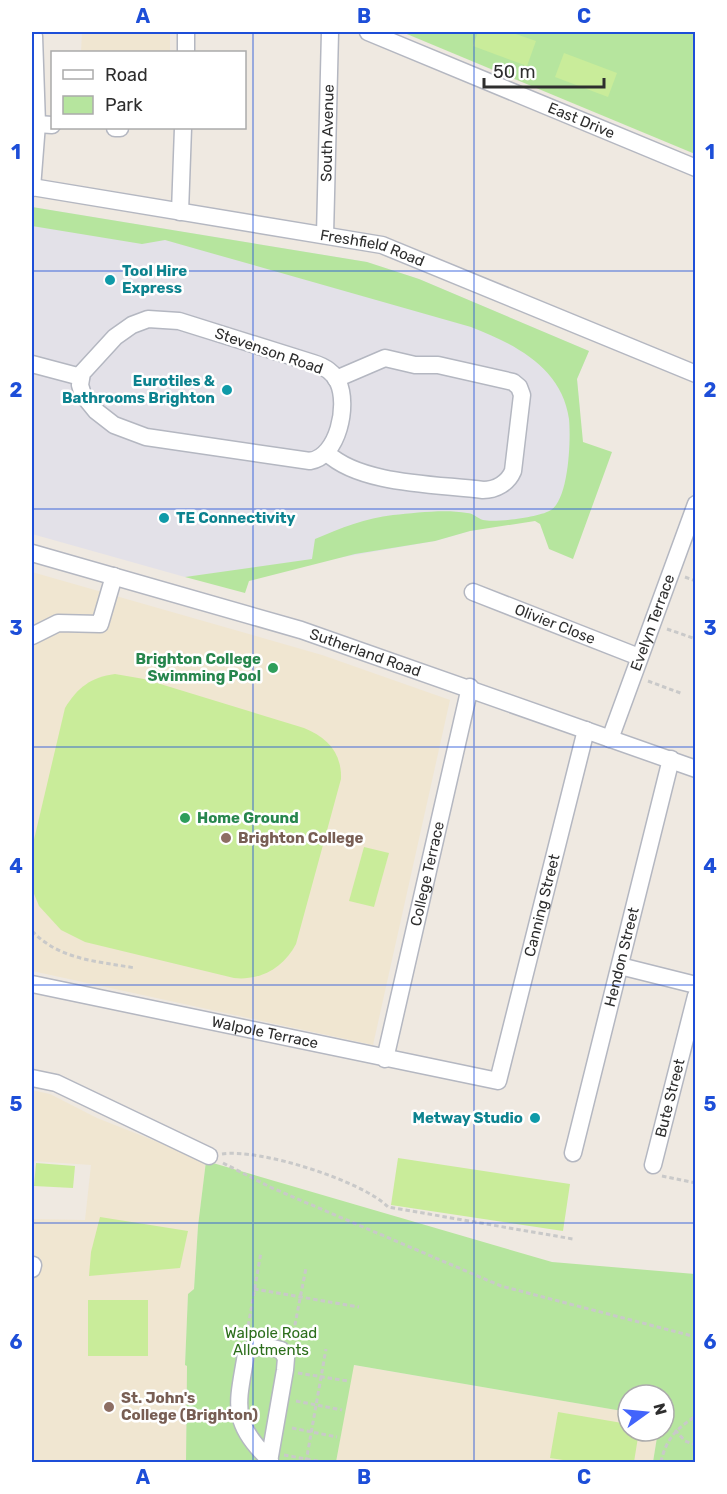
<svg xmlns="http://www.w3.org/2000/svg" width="727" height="1494" viewBox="0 0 727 1494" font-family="Rubik,sans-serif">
<rect width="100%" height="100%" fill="#efe9e1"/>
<path fill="#e3e1e8" d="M32,207L367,262L419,279L589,351L577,379L580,412L565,503L545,516L470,531L435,541L332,559L185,577L32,534Z"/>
<g fill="#f0e6d1">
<path d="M82,32H170V52H81Z"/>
<path d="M32,572L322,655L450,700L373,1045L32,971Z"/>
<path d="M32,1090L50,1094L97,1118L206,1161L198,1226L194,1289L188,1295L185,1364L187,1365L186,1462H32V1219L85,1220L91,1165L32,1161Z"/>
<path d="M353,1365L628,1412V1431H658L653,1462H336Z"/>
</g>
<g fill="#b6e59e">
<path d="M402,32H695V154Z"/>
<path d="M32,207L367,262L419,279L589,351L577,379L583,442L612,452L573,559L549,549L540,524L535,521L470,531L435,541L355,554L249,581L245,593L185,577L312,559L315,539C341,528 366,518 393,515C416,513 444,509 467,513C473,513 477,518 483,520C495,523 541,517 551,510C569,498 571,439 569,419C562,368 515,344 471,327L165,240L142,244L32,226Z"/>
<path d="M206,1161L552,1262L695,1274V1462H653L658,1431H664V1395H628V1412L354,1365L336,1462H186L187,1366L185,1365L188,1294L194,1289L198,1226Z"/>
</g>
<g fill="#c9ec9a">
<path d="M478,32H510L536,41L527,66L473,46Z"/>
<path d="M564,53L617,73L608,97L555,77Z"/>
<path d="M115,674L144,679L304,728C327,737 342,753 341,779L296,944C284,967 261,981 234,978L85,942L61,930L39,906L32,889V848L65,708C77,688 91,677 115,674Z"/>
<path d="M364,847L389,853L374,907L349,901Z"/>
<path d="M398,1158L570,1184L563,1231L391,1205Z"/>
<path d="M36,1163L75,1166L73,1188L34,1186Z"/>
<path d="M100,1217L188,1231L180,1268L89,1276L91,1252Z"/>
<rect x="88" y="1300" width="60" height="56"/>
<path d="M558,1412L628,1424V1431H639L634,1462H576L550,1458Z"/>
</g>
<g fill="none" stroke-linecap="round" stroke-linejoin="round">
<g stroke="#b4b7c1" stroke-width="19">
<g id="minor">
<path id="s1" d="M368,32L696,168"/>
<path d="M186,52V32"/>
<path d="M37,124L52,125"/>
<path d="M115,128H120"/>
<path id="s2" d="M32,187L382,245L696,374"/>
<path d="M32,188L37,124L34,36"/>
<path d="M180,212L183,128"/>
<path id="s3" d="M325,235L330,32"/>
<path d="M148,319L179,321L313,363C323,366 333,371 338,382C349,405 338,457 310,461L146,437L114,425L96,411L83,395L80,385L82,373L115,337L132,325Z"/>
<path d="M32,364L81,377"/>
<path d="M327,453C361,485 437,484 483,490C496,490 508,483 513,471L522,395L519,387L513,382L438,365H415L385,358L336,379"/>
<path id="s4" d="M32,553L301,630L696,769"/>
<path id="s5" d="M473,592L639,657"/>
<path d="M32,636L58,623L100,624L114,576"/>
<path id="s6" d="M610,739L696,504"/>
<path d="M620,966L696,985"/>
<path id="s7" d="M32,984L498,1081L586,730"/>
<path id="s8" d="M385,1059L470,687"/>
<path d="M32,1078L56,1083L209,1156"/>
<path id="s9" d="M573,1153L671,759"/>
<path id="s10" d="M653,1165L696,996"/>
<path d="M32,1269L33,1265"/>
<path d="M269,1462L285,1370L286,1358L281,1350C270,1347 253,1343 246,1354C238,1403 229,1422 270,1460"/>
</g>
</g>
<g stroke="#c9c9c9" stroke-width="3" stroke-dasharray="4.5 3" stroke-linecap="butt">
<path d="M685,577L696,581"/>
<path d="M667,629L696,639"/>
<path d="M648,681L683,694"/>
<path d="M32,931C60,960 96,961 135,968"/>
<path d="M222,1154C259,1148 363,1181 388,1207L573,1239"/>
<path d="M223,1163L272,1188L501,1286L696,1337"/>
<path d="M662,1176L696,1183"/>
<path d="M254,1289L359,1307"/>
<path d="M247,1333L261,1252"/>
<path d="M292,1340L306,1268"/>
<path d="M298,1373L348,1381"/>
<path d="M296,1401L342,1410"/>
<path d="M292,1428L337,1437"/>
<path d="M675,1430L685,1441L696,1445"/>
<path d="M284,1455L323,1462"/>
<path d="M306,1462L326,1349"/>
<path d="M661,1462C666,1439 676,1429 696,1416"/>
</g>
<use href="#minor" stroke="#fff" stroke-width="16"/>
</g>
<path fill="none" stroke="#1d4ed8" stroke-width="1.5" stroke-opacity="0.55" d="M253,32V1462M474,32V1462M32,271H696M32,509H696M32,747H696M32,985H696M32,1223H696"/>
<g fill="#0f9aa8" stroke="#fff" stroke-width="2">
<circle cx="110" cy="280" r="6"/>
<circle cx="227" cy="390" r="6"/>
<circle cx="164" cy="518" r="6"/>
<circle cx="535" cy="1118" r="6"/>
</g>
<g fill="#2e9e5b" stroke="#fff" stroke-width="2">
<circle cx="273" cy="668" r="6"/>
<circle cx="185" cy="818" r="6"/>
</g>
<g fill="#8d6e63" stroke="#fff" stroke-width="2">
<circle cx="226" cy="838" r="6"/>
<circle cx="109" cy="1407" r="6"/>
</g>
<g text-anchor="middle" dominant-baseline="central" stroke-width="5" stroke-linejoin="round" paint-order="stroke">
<g font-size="15" fill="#2e2e2e" stroke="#fff">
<text stroke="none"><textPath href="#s1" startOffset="231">East Drive</textPath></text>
<text stroke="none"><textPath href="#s3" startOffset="102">South Avenue</textPath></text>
<text stroke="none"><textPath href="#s2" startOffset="346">Freshfield Road</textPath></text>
<text transform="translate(269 351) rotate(19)">Stevenson Road</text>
<text stroke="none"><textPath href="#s6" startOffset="124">Evelyn Terrace</textPath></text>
<text stroke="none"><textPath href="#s5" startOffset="88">Olivier Close</textPath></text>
<text stroke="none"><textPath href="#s4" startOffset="348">Sutherland Road</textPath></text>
<text stroke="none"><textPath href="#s8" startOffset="190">College Terrace</textPath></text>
<text stroke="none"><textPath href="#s7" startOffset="657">Canning Street</textPath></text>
<text stroke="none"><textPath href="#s9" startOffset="202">Hendon Street</textPath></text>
<text stroke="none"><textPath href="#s7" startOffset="238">Walpole Terrace</textPath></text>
<text stroke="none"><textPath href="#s10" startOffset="69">Bute Street</textPath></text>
</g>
<g font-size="15" font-weight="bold" fill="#0d838f" stroke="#fff" text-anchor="start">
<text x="122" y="271">Tool Hire<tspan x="122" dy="17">Express</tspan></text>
<text x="215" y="381" text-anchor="end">Eurotiles &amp;<tspan x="215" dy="17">Bathrooms Brighton</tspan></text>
<text x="176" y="518">TE Connectivity</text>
<text x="523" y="1118" text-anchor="end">Metway Studio</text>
</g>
<g font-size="15" font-weight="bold" fill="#27864d" stroke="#fff" text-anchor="end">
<text x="261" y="659">Brighton College<tspan x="261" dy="17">Swimming Pool</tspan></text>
<text x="197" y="818" text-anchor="start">Home Ground</text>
</g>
<g font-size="15" font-weight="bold" fill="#785e54" stroke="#fff" text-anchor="start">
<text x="238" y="838">Brighton College</text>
<text x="121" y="1398">St. John's<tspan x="121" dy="17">College (Brighton)</tspan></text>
</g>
<g font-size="15" fill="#2c6e1b" stroke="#fff">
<text x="271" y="1333">Walpole Road<tspan x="271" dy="17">Allotments</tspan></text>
</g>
</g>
<rect width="727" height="1494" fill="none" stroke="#ffffff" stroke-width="66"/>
<rect x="51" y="51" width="195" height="78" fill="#ffffff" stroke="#ababab" stroke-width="1.5"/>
<rect x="63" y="70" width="30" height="9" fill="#ffffff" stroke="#ababab" stroke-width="1.5"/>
<text x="105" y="81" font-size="18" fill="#2e2e2e">Road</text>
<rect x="63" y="96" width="30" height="18" fill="#b6e59e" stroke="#ababab" stroke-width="1.5"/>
<text x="105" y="111" font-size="18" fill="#2e2e2e">Park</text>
<g transform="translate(646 1413) rotate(75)"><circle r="28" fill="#ffffff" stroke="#ababab" stroke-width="1.5"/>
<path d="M0-4.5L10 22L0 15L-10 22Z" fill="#4264fb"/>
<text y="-9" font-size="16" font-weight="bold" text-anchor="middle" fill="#2e2e2e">N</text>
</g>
<path d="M484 78v9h120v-9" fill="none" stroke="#2e2e2e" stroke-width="3"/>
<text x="493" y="78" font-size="18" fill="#2e2e2e" stroke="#ffffff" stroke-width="4.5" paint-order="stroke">50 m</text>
<rect x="33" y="33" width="661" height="1428" fill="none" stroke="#1d4ed8" stroke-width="2"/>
<g font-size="20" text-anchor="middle" font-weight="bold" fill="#1d4ed8">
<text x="143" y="23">A</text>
<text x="364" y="23">B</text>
<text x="584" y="23">C</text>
<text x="16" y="159">1</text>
<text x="710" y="159">1</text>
<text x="16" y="397">2</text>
<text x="710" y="397">2</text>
<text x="16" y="635">3</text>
<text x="710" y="635">3</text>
<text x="16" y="873">4</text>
<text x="710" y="873">4</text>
<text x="16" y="1111">5</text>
<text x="710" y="1111">5</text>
<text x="16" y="1349">6</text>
<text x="710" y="1349">6</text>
<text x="143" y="1484">A</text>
<text x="364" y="1484">B</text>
<text x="584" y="1484">C</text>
</g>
</svg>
